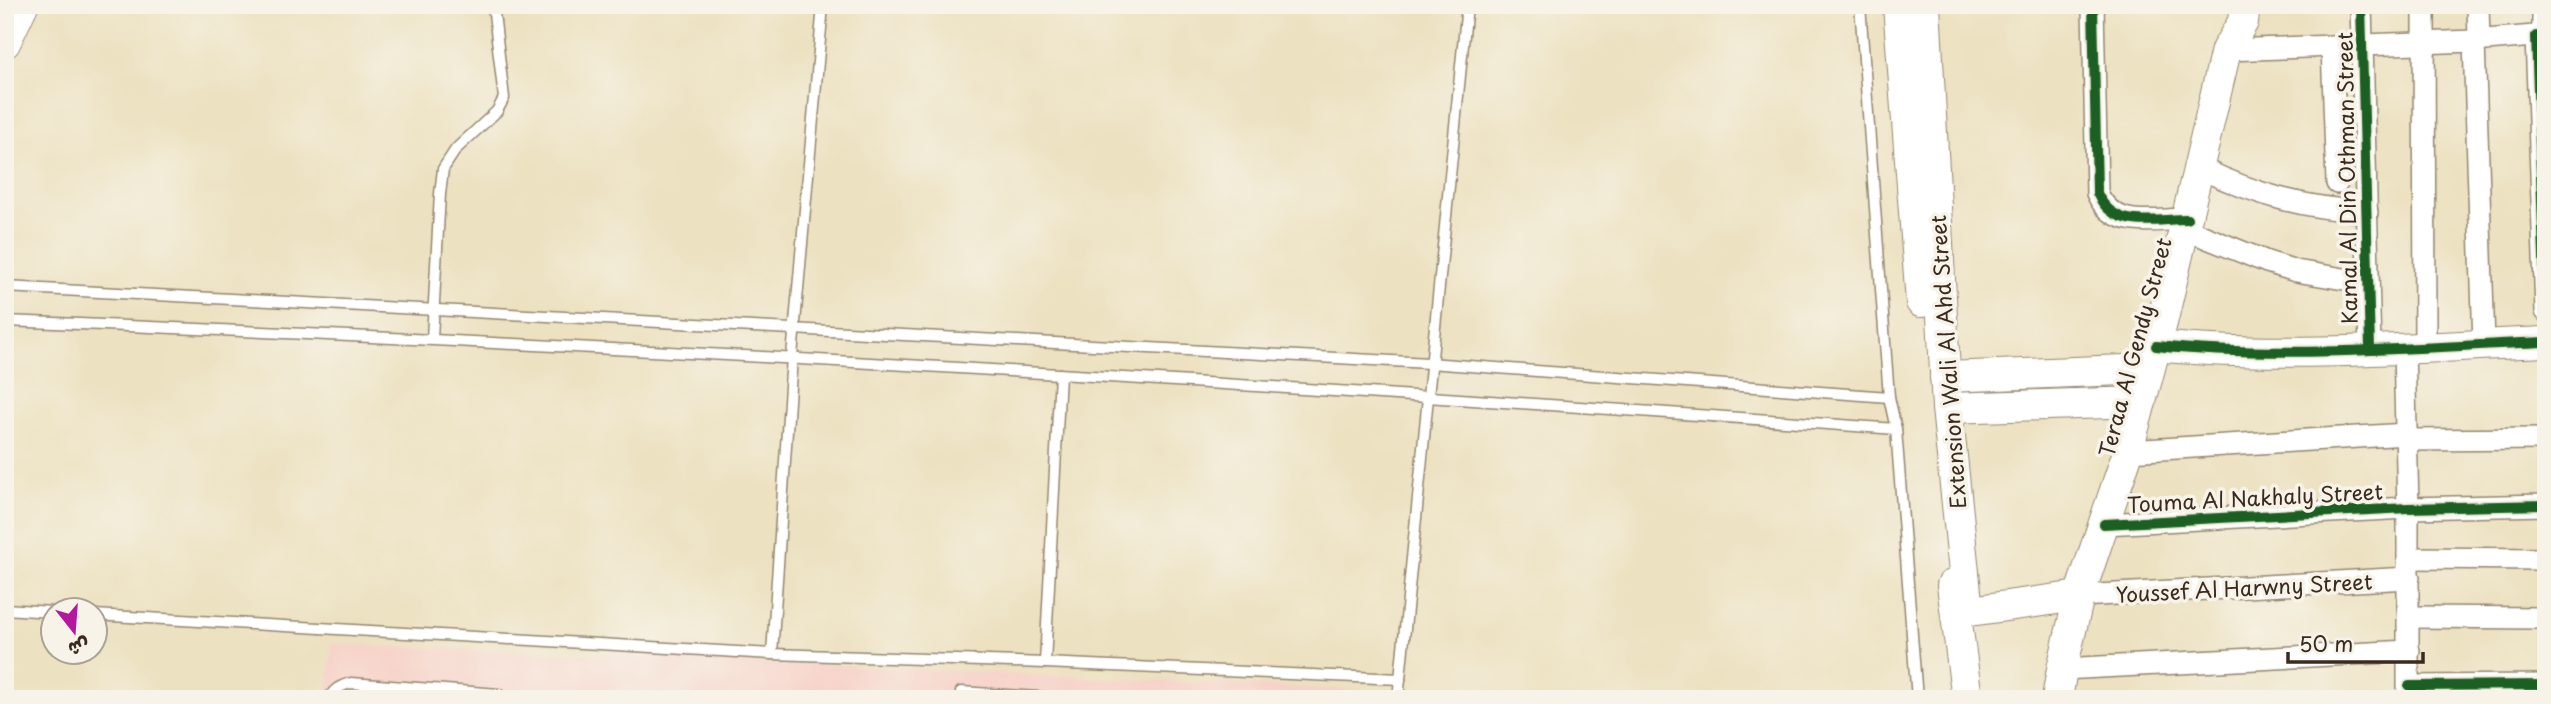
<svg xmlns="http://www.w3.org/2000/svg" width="2551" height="704" viewBox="0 0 2551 704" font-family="'Playpen Sans','Playpen Sans Arabic',sans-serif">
<rect width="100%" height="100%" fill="#f7f3e8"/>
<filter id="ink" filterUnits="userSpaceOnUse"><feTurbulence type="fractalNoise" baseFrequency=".0143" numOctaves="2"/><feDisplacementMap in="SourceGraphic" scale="14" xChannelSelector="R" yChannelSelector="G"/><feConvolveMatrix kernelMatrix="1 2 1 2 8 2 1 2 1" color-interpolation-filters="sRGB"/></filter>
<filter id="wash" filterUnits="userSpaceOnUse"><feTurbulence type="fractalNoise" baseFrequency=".00686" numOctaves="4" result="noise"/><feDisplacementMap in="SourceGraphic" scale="28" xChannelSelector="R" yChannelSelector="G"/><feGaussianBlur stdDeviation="1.57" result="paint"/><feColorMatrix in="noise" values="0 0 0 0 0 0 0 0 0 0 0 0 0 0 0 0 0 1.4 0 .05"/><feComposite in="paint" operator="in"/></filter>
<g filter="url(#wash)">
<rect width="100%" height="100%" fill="#ece1c0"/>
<path fill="#f7d1c8" d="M331,644L791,663L1370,691L1369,699H328Z"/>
</g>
<g filter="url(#ink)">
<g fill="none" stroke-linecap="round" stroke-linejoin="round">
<g stroke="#94866f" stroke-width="13">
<g id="lane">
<path d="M1860,5L1889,397L1896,429L1917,699"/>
<path d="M5,287L1429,363L1889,397"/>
<path d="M5,321C636,346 1266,384 1896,429"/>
<path d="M432,338L440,194L443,169L456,149L497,111L504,98L493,5"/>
<path d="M5,609L52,612"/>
<path d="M94,615L772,654L1045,663L1400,679"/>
<path d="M772,654L792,357L823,5"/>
<path d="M1045,663L1060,374"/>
<path d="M961,692L1069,699"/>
<path d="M329,699C334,689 340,686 351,683L499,694"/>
<path d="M1398,699L1467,5"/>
</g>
</g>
<g stroke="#94866f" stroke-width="24">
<g id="street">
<path d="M2093,5L2097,193C2114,231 2153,219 2187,219"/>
<path d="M2361,5L2370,349"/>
<path d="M2424,5L2425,347"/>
<path d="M2478,5L2479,40"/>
<path d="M2543,5V35"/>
<path d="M2536,36L2546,311"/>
<path d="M2474,41L2484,344"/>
<path d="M2332,46L2337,183"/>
<path d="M2226,50L2474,41L2546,35"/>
<path d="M2200,168C2256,195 2304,208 2367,212"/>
<path d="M2185,229L2267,262L2296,271L2368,283"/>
<path d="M2404,348L2408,508V699"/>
<path d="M2407,440L2546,439"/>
<path d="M2128,451L2407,434"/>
<path d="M2104,524L2408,508L2546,505"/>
<path d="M2409,558L2546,559"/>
<path d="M2079,596L2409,578"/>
<path d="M2409,617L2546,618"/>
<path d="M2062,669L2409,651"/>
<path d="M2409,686L2546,685"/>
</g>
</g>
<g stroke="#94866f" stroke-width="32">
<g id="secondary">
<path d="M1898,5L1921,302"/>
<path d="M1925,5L1947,408L1967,601L1970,607L1977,610L2079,596"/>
<path d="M5,43L23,5"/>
<path d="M2156,346C2285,359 2416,347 2546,342"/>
<path d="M1945,377L2149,369"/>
<path d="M1947,408L2141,402"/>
<path d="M1952,585L1967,699"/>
<path d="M2057,699L2062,669L2079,596L2126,458L2162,323L2226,50L2243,22L2245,5"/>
</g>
</g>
<use href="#lane" stroke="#fff" stroke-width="10"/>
<use href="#street" stroke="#fff" stroke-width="21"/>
<use href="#secondary" stroke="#fff" stroke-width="30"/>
<g stroke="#f7f3e8" stroke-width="15">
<g id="cycleway">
<path d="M2093,5L2097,193C2114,231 2153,219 2187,219"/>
<path d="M2361,5L2370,349"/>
<path d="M2536,36L2546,311"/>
<path d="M2156,346C2285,359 2416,347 2546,342"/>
<path d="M2104,524L2408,508L2546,505"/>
<path d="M2409,686L2546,685"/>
</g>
</g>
<use href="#cycleway" stroke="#1b5e20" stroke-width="10"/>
</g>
</g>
<g text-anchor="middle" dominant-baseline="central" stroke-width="7" stroke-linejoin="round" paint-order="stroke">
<g font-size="21" fill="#3b2a1e" stroke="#f7f3e8">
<text transform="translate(2346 178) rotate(-91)">Kamal Al Din Othman Street</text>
<text transform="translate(2134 347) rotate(-75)">Teraa Al Gendy Street</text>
<text transform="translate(1947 362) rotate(-94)">Extension Wali Al Ahd Street</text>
<text transform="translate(2255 497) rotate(-3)">Touma Al Nakhaly Street</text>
<text transform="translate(2244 587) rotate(-3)">Youssef Al Harwny Street</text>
</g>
</g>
<rect width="2551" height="704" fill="none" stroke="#f7f3e8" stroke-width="28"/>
<g transform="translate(74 631) rotate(163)"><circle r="33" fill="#f7f3e8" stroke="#aca397" stroke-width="2"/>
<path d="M0-5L12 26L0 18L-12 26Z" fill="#b5179e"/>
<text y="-10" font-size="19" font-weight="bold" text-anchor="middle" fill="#3b2a1e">ش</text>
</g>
<path d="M2288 652v10h135v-10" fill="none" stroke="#3b2a1e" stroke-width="3.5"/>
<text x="2299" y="652" font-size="21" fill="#3b2a1e" stroke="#f7f3e8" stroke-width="5" paint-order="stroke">50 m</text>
</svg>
